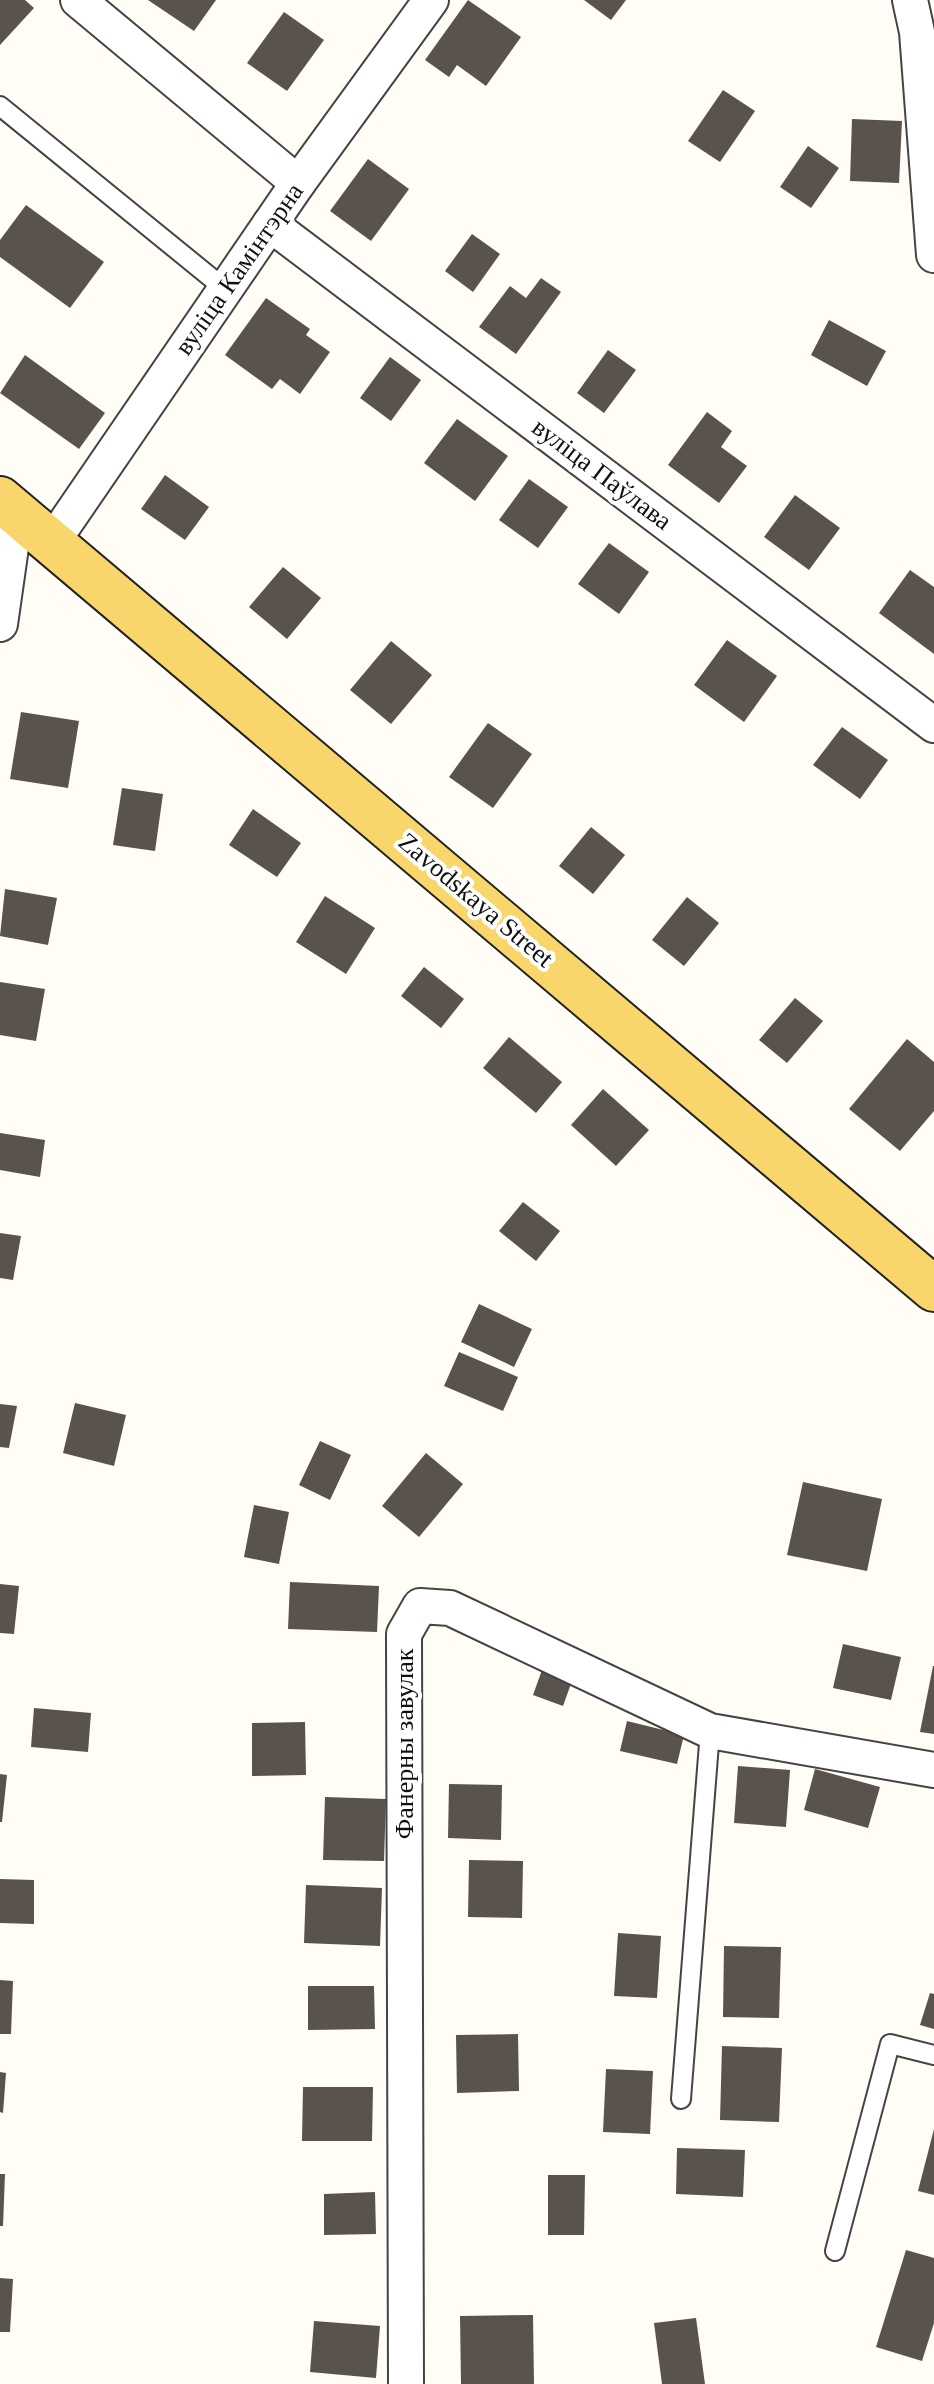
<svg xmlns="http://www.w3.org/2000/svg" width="934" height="2384" viewBox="0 0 934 2384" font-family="'Times New Roman',serif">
<rect width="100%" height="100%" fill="#fffdf5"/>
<g fill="#5a524d">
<path d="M0,0H25L34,8L0,45Z"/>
<path d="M148,0H216L194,31Z"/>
<path d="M468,0L521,37L486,86L457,65L449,77L425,60Z"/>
<path d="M584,0H626L611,20Z"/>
<path d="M284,12L324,40L287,91L247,63Z"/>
<path d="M723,90L755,111L720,162L688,141Z"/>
<path d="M852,119L902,121L899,183L850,181Z"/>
<path d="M808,146L839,168L811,208L780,187Z"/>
<path d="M368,159L409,189L371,241L330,211Z"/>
<path d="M26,205L104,262L70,308L0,257V240Z"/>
<path d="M472,234L500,254L473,292L445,271Z"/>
<path d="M541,278L561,292L516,354L479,327L510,286L526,298Z"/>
<path d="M266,298L310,329L306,335L330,352L300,394L280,379L272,389L225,355Z"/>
<path d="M829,320L886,351L867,386L811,355Z"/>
<path d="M608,350L636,370L604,413L577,393Z"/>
<path d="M25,355L105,413L79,449L0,393Z"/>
<path d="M390,357L421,380L391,421L360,398Z"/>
<path d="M707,412L732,431L721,447L747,466L719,503L668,465Z"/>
<path d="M457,419L508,456L475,501L424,463Z"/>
<path d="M165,475L209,507L185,540L141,509Z"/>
<path d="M529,479L568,507L538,548L499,520Z"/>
<path d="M795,495L840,528L809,570L764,537Z"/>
<path d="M609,543L649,572L619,614L578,584Z"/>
<path d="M283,567L321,598L287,639L249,607Z"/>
<path d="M910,570L934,587V654L879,613Z"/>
<path d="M727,640L777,676L744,722L694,685Z"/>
<path d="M391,641L432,675L391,724L350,690Z"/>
<path d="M21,712L79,721L68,788L10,779Z"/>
<path d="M488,723L532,754L493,808L449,777Z"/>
<path d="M842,727L888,760L860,799L813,765Z"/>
<path d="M122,788L163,794L155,851L113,845Z"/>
<path d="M253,809L301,843L277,877L229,845Z"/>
<path d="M591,827L625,855L593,894L559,866Z"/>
<path d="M5,889L57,898L48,945L0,936Z"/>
<path d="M325,896L375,928L346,974L296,942Z"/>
<path d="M687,897L719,923L684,966L652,940Z"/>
<path d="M424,967L464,999L441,1028L401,996Z"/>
<path d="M0,982L45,989L36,1041L0,1035Z"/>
<path d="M795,998L823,1021L787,1063L759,1040Z"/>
<path d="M509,1037L562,1082L536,1113L483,1068Z"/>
<path d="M907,1039L934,1062V1111L900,1151L849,1109Z"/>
<path d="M603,1089L649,1130L616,1166L571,1125Z"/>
<path d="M0,1133L45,1140L40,1177L0,1170Z"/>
<path d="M523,1202L560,1231L536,1261L499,1231Z"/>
<path d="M0,1233L21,1236L13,1280L0,1278Z"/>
<path d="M479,1304L532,1329L514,1367L461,1342Z"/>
<path d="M459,1352L518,1377L503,1411L444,1386Z"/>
<path d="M75,1403L126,1415L114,1466L63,1453Z"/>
<path d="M0,1404L17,1406L9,1448L0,1447Z"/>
<path d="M320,1441L351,1455L330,1500L299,1485Z"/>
<path d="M426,1453L463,1484L419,1537L382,1506Z"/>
<path d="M803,1482L882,1499L867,1571L787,1555Z"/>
<path d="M254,1505L289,1512L279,1564L244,1557Z"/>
<path d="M290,1582L379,1586L377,1632L288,1629Z"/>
<path d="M0,1584L19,1586L14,1634L0,1633Z"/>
<path d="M843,1644L901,1657L891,1700L833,1688Z"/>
<path d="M933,1666H934V1734L920,1732Z"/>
<path d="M542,1670L572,1681L563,1706L533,1695Z"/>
<path d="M34,1708L91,1713L88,1752L31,1747Z"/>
<path d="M627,1721L684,1735L677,1764L620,1751Z"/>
<path d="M305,1722L306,1775L252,1776V1723Z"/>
<path d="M738,1766L790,1770L786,1827L734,1823Z"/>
<path d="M815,1769L880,1787L868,1828L804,1810Z"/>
<path d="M0,1774L7,1775L2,1822H0Z"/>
<path d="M449,1784L502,1785L501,1840L448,1838Z"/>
<path d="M325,1797L386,1799L384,1861L323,1860Z"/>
<path d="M469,1860L523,1861L522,1918L468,1917Z"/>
<path d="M0,1879L34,1880V1924L0,1923Z"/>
<path d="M306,1885L382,1888L380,1946L304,1943Z"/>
<path d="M618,1933L661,1936L657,1998L614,1996Z"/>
<path d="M724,1946L781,1947L779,2018L723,2017Z"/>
<path d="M0,1980L13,1981L11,2034H0Z"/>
<path d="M308,1986H374L375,2029L308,2030Z"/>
<path d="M930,1993L934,1994V2029L920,2025Z"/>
<path d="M518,2034L519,2091L457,2093L456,2035Z"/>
<path d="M722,2046L782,2048L779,2122L720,2120Z"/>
<path d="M606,2069L653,2071L650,2134L603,2132Z"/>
<path d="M0,2072L6,2073L3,2113L0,2112Z"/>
<path d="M303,2087H373L372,2141H302Z"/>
<path d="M934,2129V2195L918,2191Z"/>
<path d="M677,2148L745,2150L743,2197L676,2194Z"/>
<path d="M0,2174H5L3,2226H0Z"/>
<path d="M548,2175H585L584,2235H548Z"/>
<path d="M375,2192L376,2234L324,2235V2194Z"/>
<path d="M906,2250L934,2258V2323L922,2361L876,2347Z"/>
<path d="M0,2278L13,2279L10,2332H0Z"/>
<path d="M533,2315L534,2384H461L460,2316Z"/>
<path d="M696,2318L705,2384H662L654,2323Z"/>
<path d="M314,2321L380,2326L376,2378L310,2372Z"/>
</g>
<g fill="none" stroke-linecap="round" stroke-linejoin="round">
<g stroke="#444" stroke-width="22">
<g id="lane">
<path d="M0,106L225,289"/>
<path d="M681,2099L710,1731"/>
<path d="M835,2251L890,2044L934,2055"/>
</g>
</g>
<g stroke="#444" stroke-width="38">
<g id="street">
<path d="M78,0L298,183"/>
<path d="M910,0L917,32L934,255"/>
<path d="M270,224L934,725"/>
<path d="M53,541L298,183L431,0"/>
<path d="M0,624L16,512"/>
<path d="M406,2384L404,1634L420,1606L450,1608L710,1731L934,1770"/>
</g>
</g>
<g stroke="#222" stroke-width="48">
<path id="primary" d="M0,499L934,1289"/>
</g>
<use href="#lane" stroke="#fff" stroke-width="18"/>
<use href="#street" stroke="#fff" stroke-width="34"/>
<use href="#primary" stroke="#f9d66b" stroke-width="44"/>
</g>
<g text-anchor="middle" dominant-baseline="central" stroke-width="8" stroke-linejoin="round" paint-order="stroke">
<g font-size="26" fill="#111" stroke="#fff">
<text transform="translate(239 269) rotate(-55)">вуліца Камінтэрна</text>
<text transform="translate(602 474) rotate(37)">вуліца Паўлава</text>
<text transform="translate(476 900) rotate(40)">Zavodskaya Street</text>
<text transform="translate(404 1744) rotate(-90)">Фанерны завулак</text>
</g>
</g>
</svg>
